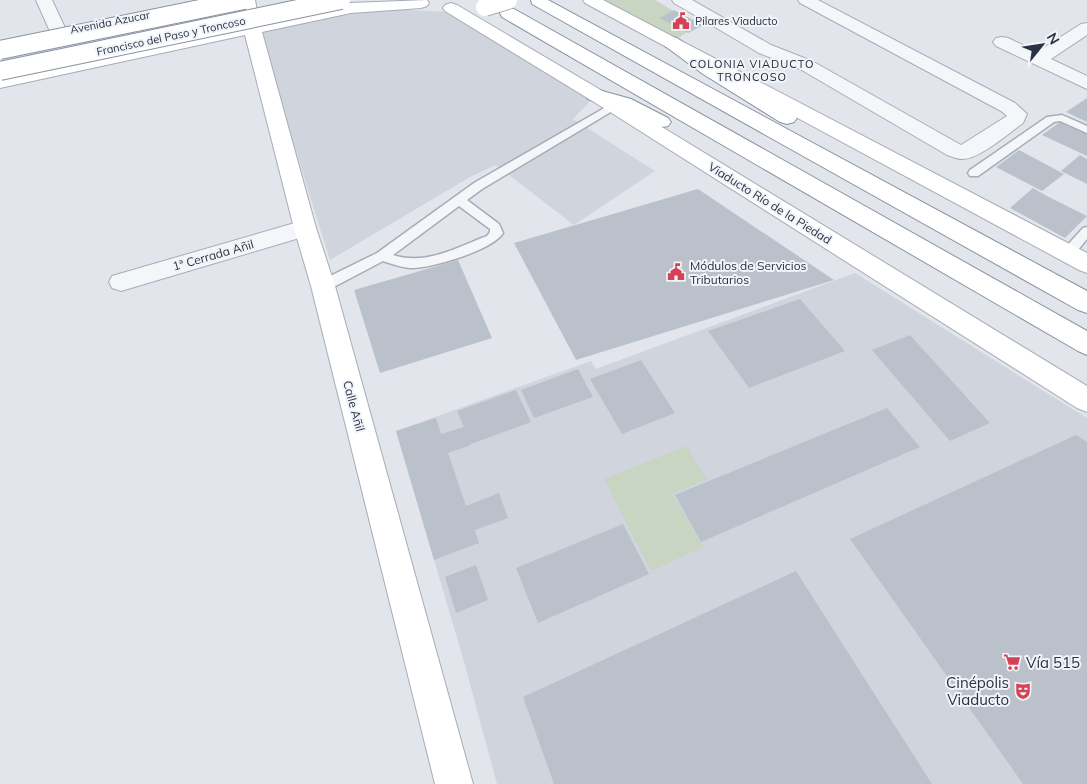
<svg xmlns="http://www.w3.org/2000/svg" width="1087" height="784" viewBox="0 0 1087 784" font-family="Mulish,sans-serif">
<rect width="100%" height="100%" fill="#e2e5eb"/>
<g fill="#d0d4dd">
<path d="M385,9L449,12L592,99L573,119L655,171L574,225L496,165L470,177L330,260L259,33L351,13Z"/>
<path d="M855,273L1087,418V784H497L463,658L396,431L591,361L596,369Z"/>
</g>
<g fill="#c7d5c2">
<path d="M598,0H655L682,16L691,29L677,39Z"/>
<path d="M687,446L707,479L672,494L703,547L651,571L604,479Z"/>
</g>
<g fill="#bbc1cb">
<path d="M674,10L703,25L688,33L659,18Z"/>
<path d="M1087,98V122L1066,112Z"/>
<path d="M1063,120L1087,132V156L1042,135Z"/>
<path d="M1019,150L1064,174L1042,191L996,167Z"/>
<path d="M1080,155L1087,159V184L1061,171Z"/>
<path d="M1033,188L1045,195L1087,216L1065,238L1010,208Z"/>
<path d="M698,189L834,280L576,360L514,243Z"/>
<path d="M458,260L492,338L380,373L354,290Z"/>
<path d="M800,299L845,351L749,388L708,331Z"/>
<path d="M910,335L990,423L950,441L872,350Z"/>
<path d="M641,360L675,413L622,434L590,379Z"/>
<path d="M578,369L593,397L534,418L521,390Z"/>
<path d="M516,390L531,422L471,444L469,438L471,445L448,453L466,506L499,493L508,518L475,530L479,543L434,560L396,431L436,418L441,434L464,427L457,411Z"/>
<path d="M887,408L920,447L701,542L675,495Z"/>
<path d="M1076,435L1087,442V784H1023L850,539Z"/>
<path d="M623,524L649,574L538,623L516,568Z"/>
<path d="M476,565L488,600L456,613L445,577Z"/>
<path d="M796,571L932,784H554L523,697Z"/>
</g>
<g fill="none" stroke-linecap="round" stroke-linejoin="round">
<g stroke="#a7acb6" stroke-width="3">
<g id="lane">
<path d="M620,99L625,102L624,104L482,189L467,200L499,224L503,233C493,250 430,269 410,268C400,267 392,264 383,261L328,290H318L316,286L318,282L377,253L474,183ZM459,206L490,229V232L487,236C458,247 425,266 393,255Z"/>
<path d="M1062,115L1087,126V133L1060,121L1054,122L978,176H970L968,173L970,170L1047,117Z"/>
<path d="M1087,227V239L1073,256H1063L1062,253L1063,250L1083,228Z"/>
</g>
</g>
<g stroke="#a7acb6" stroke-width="2">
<g id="street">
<path d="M36,0H52L67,32L64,36L58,37L52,36Z"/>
<path d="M672,0H692L771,45L812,61L961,145L1007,116L1001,111L800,3L798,0H818L1015,103L1027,114L1023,123C1009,133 978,160 962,159C957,159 951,156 947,155L800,69L759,53L674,3Z"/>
<path d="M1087,23V35L1051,59L1087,76V89L996,46L993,42L996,38L1002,37L1008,38L1037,52L1081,24Z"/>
<path d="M305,220L313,222L316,228L313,234L121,291L112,288L109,282L112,276Z"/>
</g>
</g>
<g stroke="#a7acb6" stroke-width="2">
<g id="secondary">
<path d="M239,0H255L259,22L351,3L427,0L429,3L427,6L421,8L351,13L262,32L316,228L335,286L473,784H435L311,286L294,228L245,35L0,88V76L243,26Z"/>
<path d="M583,0H603L1087,253V273L1079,270L585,3Z"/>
<path d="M451,3L457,5L621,102L1087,386V412L1077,408L607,110L445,11L443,8L445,5Z"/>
</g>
</g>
<g stroke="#8892a2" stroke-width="2">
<g id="highway">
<path d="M531,0H548L1087,291V313L1078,310L532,4Z"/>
<path d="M508,8L514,9L1087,331V355L1078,351L502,17L500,13L502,9Z"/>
<path d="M671,37L677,38L715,66L794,114L797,118L794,122L787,124L780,122L703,74L665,46L662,42L665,38Z"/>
<path d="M595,89L631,99L668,118L671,122L668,126C650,131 633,113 616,107C607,104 597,102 588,99L586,95L588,91Z"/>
</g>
</g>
<use href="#lane" fill="#f5f6f9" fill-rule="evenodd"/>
<use href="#street" fill="#f5f6f9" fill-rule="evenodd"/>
<use href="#secondary" fill="#fff" fill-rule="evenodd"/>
<use href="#highway" fill="#fff" fill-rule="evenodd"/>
<g stroke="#a7acb6" stroke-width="20" stroke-linecap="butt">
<path id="secondary-bridge" d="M485,7L508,0"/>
</g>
<g stroke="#8892a2" stroke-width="20" stroke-linecap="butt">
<g id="highway-bridge">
<path d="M0,50L244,0"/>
<path d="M0,71L341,0"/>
</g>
</g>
<use href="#secondary-bridge" stroke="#fff" stroke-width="18"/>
<use href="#highway-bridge" stroke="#fff" stroke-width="18"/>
</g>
<defs>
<g id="civic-bare" transform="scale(1.35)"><path d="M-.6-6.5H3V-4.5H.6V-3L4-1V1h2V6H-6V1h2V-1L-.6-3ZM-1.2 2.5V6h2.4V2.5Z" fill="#d54155" stroke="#f1f4f8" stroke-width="2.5" paint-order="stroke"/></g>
<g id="supermarket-bare" transform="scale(1.35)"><path d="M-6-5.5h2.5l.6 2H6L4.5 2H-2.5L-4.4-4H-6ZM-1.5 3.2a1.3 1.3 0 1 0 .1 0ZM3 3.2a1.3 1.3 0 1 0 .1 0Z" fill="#d54155" stroke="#f1f4f8" stroke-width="2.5" paint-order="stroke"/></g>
<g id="theatre-bare" transform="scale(1.35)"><path d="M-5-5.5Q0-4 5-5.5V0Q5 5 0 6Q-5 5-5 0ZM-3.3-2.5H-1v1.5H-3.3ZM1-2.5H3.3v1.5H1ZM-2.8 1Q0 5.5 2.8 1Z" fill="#d54155" stroke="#f1f4f8" stroke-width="2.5" paint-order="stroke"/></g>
</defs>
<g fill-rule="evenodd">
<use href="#civic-bare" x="681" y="21"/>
<use href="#civic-bare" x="676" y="272"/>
<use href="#supermarket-bare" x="1012" y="662"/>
<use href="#theatre-bare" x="1023" y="691"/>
</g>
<g text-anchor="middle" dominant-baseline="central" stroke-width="4" stroke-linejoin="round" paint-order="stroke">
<g font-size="11" fill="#293244" stroke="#f1f4f8" text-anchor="start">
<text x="695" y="21">Pilares Viaducto</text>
</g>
<g font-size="11" fill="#293244" stroke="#f1f4f8">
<text transform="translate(110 22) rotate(-11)">Avenida Azucar</text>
<text transform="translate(171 36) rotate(-12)">Francisco del Paso y Troncoso</text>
</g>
<g font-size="11" letter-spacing="1" fill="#1b2335" stroke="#f1f4f8">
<text x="752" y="64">COLONIA VIADUCTO<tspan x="752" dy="13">TRONCOSO</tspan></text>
</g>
<g font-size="12" fill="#293244" stroke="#f1f4f8">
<text transform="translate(770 203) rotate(32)">Viaducto Río de la Piedad</text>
<text transform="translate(213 255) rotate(-16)">1ª Cerrada Añil</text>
<text transform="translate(354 406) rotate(75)">Calle Añil</text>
</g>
<g font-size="12" fill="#293244" stroke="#f1f4f8" text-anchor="start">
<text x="690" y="265">Módulos de Servicios<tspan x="690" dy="14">Tributarios</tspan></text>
</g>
<g font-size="15" fill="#293244" stroke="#f1f4f8" text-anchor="start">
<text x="1026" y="662">Vía 515</text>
<text x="1009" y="682" text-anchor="end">Cinépolis<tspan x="1009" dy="17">Viaducto</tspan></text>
</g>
</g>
<g transform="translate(1042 45) rotate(60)" stroke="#f1f4f8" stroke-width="4" paint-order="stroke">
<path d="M0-4L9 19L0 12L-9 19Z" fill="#293244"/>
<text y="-8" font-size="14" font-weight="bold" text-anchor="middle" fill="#293244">N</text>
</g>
</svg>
